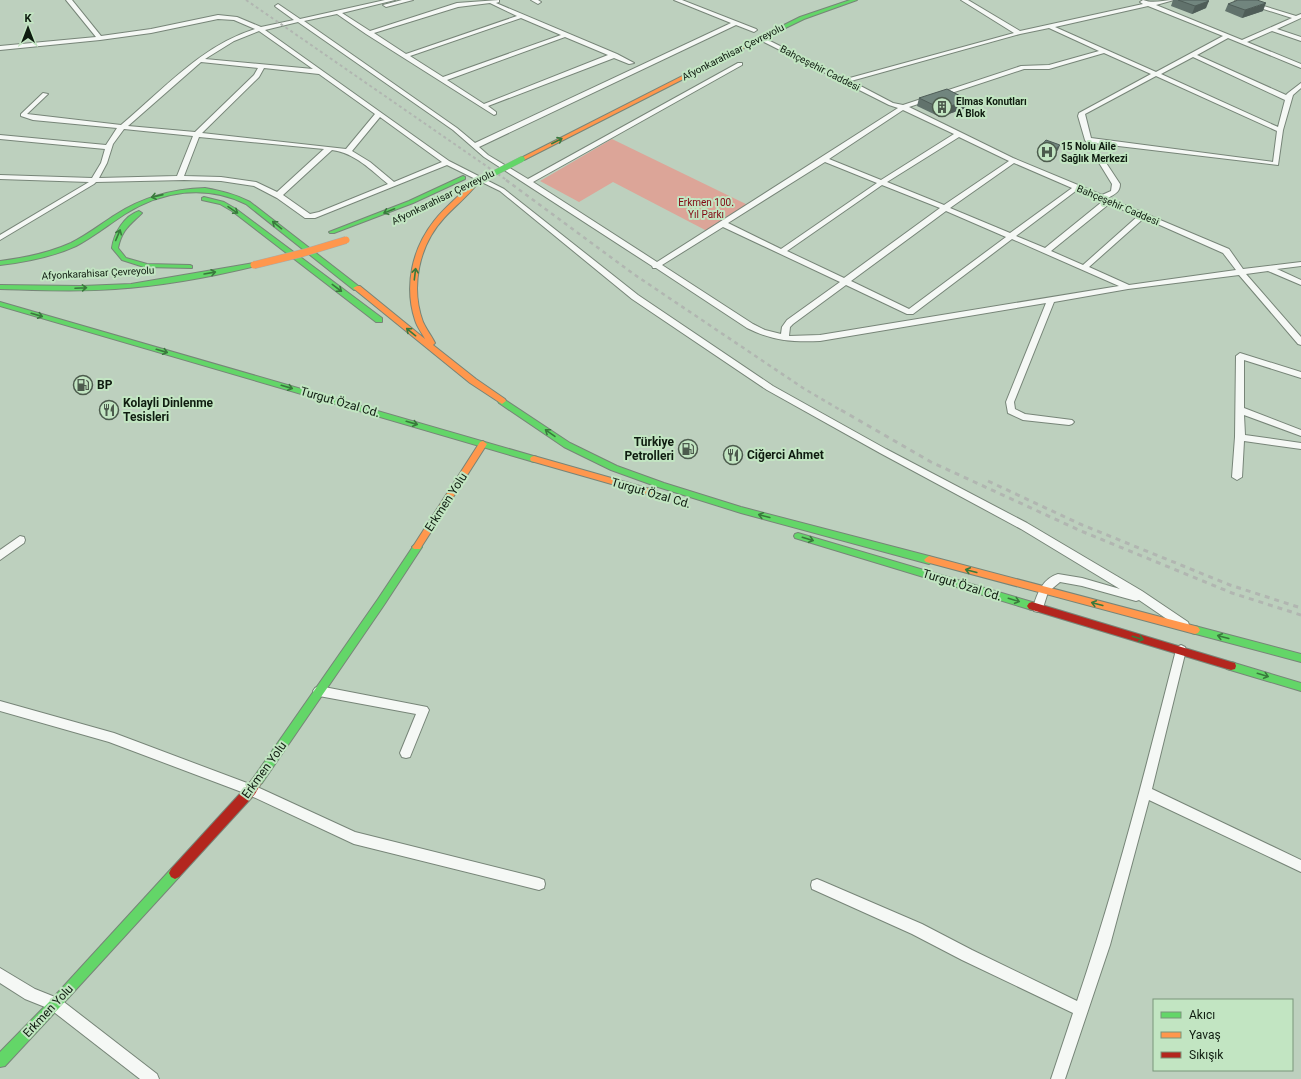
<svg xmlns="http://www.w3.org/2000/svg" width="1301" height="1079" viewBox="0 0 1301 1079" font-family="Roboto,sans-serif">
<rect width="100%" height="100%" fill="#bdd0be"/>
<path fill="#dca598" d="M612,139L750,206L709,232L613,182L579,202L540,181Z"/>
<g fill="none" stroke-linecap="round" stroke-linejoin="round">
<g stroke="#778578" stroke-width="2">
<g id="street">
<path d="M66,0H72L101,36L151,29L218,15L237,17L261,27L294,20L276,7L275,6L278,4L300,19L385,0H395L342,13L370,31L457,3L499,0V2L496,3L617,54L634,63L629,64L614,58L488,106L496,112V114L494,115L366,34L337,14L304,21L457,128L475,143L731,23L674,0H682L756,29L757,30L754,32L736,25L479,147L488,155L528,179L738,63H742V65L533,182L657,262L898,108L889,105L758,39V37H762L846,79L1014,33L961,0H968L1020,31L1143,4L1140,2L1143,0C1154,4 1162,0 1174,0L1156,5L1242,40L1292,18L1235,0H1244L1296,16L1301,14V18L1277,29L1301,37V41L1272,31L1247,42L1301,64V68L1228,38L1197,55L1286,95L1288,93L1301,83V88L1293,95L1283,130L1278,165L1093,143L1120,184C1120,192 1115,194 1108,198L1229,249L1243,269L1301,262V266L1277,269L1301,280V285L1268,271L1246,274L1301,337V345L1298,344L1239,275L1128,289L1054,302L1014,402L1015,409L1025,414L1072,420L1074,422L1072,424L1069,425L1023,420L1008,413L1006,402L1046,303L820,341C792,342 773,341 747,328L656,268H653L652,266L484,157L453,130L298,22L265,30L449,161L504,189L638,295L773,386L886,449L1027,523L1142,591L1188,622L1189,625L1188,628L1184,629L1180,628L1139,600L1136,601L1082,586L1060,582L1048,592L1042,611L1038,612L1034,611L1033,608C1037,594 1042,579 1058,574L1082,578L1120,589L1021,529L880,453L767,390L632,299L500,191L447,165L315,218H305L277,198L254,186L221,181L184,180L96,182L94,184L0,240V235L89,182L0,179V175L92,178L101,163L105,149L0,139V135L106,145L117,128L33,120L21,116V114L43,93L48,94L27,114L121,125C164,89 201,46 255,29L234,20L218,19L151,33L100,40L0,50V46L96,37ZM490,3L517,16L406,54L374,33L458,7ZM1148,6L1223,36L1156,72L1055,27ZM521,18L561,35L443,77L410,56ZM1049,28L1099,51L1049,65L1021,66L903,105L893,103L851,81L1020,34ZM259,31L313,69L205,59L234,41ZM565,37L608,55L484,104L447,80ZM1104,53L1151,74L1079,113L1078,116L1085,140L1112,184L1111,191L1102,195L1013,158L909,107L1024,69H1049ZM1193,57L1285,100L1278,127L1161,74ZM201,62L258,68L254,75L195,132L128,126ZM264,68L319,74L375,114L346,149L202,133L259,77ZM1156,76L1277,131L1273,162L1091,138L1085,114ZM903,110L954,134L881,180L829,159ZM380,117L442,162L394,182L370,162L352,151ZM124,129L193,136L177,176L99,178L107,163L113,144ZM199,137L324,149L277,192L256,182L221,177L184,176ZM959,137L1009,161L944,205L887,182ZM332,150C355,153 371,170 388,184L319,212L310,214L283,195ZM825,162L877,183L781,249L728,223ZM1014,163L1072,188L1010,233L950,208ZM882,185L940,208L844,278L787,251ZM1077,190L1103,201L1045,248L1016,236ZM1109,204L1138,216L1083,265L1051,251ZM946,211L1006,237L909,309L851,281ZM1144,218L1223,253L1236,270L1129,285L1089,267ZM723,227L840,282L787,320L782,327L781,334L765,330L753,324L662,265ZM1012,239L1119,286L820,335L789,336L790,327L793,324L846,285L907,314H913Z"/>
<path d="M402,0H413L386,7L383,5Z"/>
<path d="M531,0H538L541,2L538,4Z"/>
<path d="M1240,353L1301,372V378L1244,360V408L1301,430V436L1244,415L1245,435L1301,443V449L1244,441L1242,477L1237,480L1232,477L1235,437L1236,356Z"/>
<path d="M20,536L24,537L25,540L24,543L0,560V550Z"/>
<path d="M1181,645L1185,647L1186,650L1152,789L1301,860V872L1149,800L1110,945L1065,1079H1051L1073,1013L962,960L912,934L812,889L811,885L812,881L817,879L822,881L922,924L972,950L1077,1001C1116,886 1146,768 1176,650L1177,647Z"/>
<path d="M319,686L427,707L429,710L410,757L406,758L402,757L400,753L416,714L319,696L315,694L313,691L315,688Z"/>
<path d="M0,701L114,733L255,786L355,832L539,878L544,880L545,884L544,888L539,890L354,844L247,794L109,742L0,711Z"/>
<path d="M0,968L35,989L60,999L157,1074L159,1079H140L50,1009L25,999L0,983Z"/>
</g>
</g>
<g stroke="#778578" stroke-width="2">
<g id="fast">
<path d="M850,0H857L804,19L773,34L768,33L800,17Z"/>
<path d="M463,176L465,177V179L413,203L334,233H330L329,232L409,201Z"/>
<path d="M205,188C221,191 235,194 250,202L361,288L357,290H354L246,204C205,184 162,191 125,214C108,225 93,237 76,246C52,257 26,262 0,265V261C24,258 49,253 71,243C87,235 101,224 115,215C143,197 172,189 205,188Z"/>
<path d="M204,197L224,202L236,209L382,318V322H376L232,211L220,204L202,200V198Z"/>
<path d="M139,211L142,213C130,225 122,229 118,248L126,258L147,264L190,265L192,266V268L144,267L122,260L112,248C114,233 124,216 139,211Z"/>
<path d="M254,263L257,265L256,266C211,277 162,286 115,289C77,292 38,290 0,289V285L82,286L131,284Z"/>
<path d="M0,302L537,457L538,459L534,462L0,306Z"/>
<path d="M502,398L570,443L617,466L664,483L741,507L929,556L932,558L934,560L932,562L929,564L741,513L658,487L611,470L564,447L499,403L498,401Z"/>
<path d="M798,533L1032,602L1035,603L1037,606L1035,609L1032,610L795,538L794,536L795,534Z"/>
<path d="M417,544L420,545L422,547L384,605L262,783L258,785L254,783L253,780L254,777L378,599L414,545Z"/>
<path d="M1195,626L1301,654V662L1192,633L1190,630L1192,627Z"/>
<path d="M1231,662L1301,683V691L1227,669L1226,666L1227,663Z"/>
<path d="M175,867L179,869L181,873L179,877L59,1008L5,1066L0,1067V1052L51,1000L171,869Z"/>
</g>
</g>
<g stroke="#778578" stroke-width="2">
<g id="slow">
<path d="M769,32L774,33L524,160L519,159Z"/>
<path d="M473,182L478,183C468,196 455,206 444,218C419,245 410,287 423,322C426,329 431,335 435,343L433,345L476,379L505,399L506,401L502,404L470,383L353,288L357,286H360L425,339C422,333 417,327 415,320C404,286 412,249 434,221C445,207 460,195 473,182Z"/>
<path d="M483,441L487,444L420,549H414L412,547L414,545L480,442Z"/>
<path d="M534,456L657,491L661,494L657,497L531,461L530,459L531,457Z"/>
<path d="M929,556L1195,626L1198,627L1200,630L1198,633L1195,634L926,562L924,560L926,558Z"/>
</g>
</g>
<g stroke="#778578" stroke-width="2">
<g id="jam">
<path d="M1032,602L1231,662L1235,663L1236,666L1235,669L1231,670L1029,609L1027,606L1029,603Z"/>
<path d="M258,775L262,777L263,780L255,794L179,877L175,879L171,877L169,873L171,869L247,786L254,777Z"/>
</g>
</g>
<use href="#street" fill="#f5f8f5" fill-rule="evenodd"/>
<use href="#fast" fill="#63d668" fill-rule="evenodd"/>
<use href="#slow" fill="#ff974d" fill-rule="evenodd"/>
<use href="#jam" fill="#b3261e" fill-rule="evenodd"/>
<path stroke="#b1b6b1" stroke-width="2" stroke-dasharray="3 3" stroke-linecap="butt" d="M246,0L508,181"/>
<path stroke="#b1b6b1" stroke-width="2.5" stroke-dasharray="4 4" stroke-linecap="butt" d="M506,180L635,275L803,388L842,411"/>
<g stroke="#b1b6b1" stroke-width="3" stroke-dasharray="5 5" stroke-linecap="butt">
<path d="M841,410L931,462L1081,531L1232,593L1301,615"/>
<path d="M988,481L1080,524L1230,585L1301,608"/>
</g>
<g stroke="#a9aaa9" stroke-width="6" stroke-linecap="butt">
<path id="fast-bridge-far1" d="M479,181L522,159"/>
</g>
<g stroke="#a9aaa9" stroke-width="8" stroke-linecap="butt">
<path id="fast-bridge" d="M475,183L481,180"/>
</g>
<g stroke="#a9aaa9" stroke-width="8" stroke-linecap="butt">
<path id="slow-bridge" d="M254,265L303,253L346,240"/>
</g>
<use href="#fast-bridge-far1" stroke="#63d668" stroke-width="5.5"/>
<use href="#fast-bridge" stroke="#63d668" stroke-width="7"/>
<use href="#slow-bridge" stroke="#ff974d" stroke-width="7"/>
</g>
<g fill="#61726c">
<path d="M1173,0H1207L1206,8L1192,14L1171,6Z"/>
<path d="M1228,4L1263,11L1242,18L1225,11Z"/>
<path d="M919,98L968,100L966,108L940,117L917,106Z"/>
<path d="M1039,148L1058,150L1050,157L1037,153Z"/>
</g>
<g fill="#4f5d58">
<path d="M1209,1L1206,8L1192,14L1195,6Z"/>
<path d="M1266,3L1263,11L1242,18L1245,10Z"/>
<path d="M968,100L966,108L940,117L942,109Z"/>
<path d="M1060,145L1058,150L1050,157L1052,152Z"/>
</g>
<g fill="#71857e" stroke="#4f5d58">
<path d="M1178,0H1207L1209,1L1195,6Z"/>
<path d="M1238,0H1257L1266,3L1245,10L1228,4Z"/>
<path d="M947,89L968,100L942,109L919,98Z"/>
<path d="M1046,140L1060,145L1052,152L1039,148Z"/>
</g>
<defs><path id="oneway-shaft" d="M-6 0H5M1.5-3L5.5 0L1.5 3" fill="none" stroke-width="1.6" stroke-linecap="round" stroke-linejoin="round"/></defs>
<g stroke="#39793c">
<use href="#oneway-shaft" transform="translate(557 141) rotate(-27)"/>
<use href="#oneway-shaft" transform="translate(157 196) rotate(167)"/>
<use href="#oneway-shaft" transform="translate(233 210) rotate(34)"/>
<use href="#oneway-shaft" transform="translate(389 211) rotate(158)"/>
<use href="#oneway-shaft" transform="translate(277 225) rotate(-141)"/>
<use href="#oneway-shaft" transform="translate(118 235) rotate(-67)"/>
<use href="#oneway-shaft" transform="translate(210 273) rotate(-10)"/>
<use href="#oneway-shaft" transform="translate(415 274) rotate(-83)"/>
<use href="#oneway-shaft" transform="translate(81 288) rotate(-3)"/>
<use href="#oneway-shaft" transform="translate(337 288) rotate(37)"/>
<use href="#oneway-shaft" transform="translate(37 315) rotate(16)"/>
<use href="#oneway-shaft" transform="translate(411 332) rotate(-141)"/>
<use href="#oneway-shaft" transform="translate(162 351) rotate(16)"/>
<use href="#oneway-shaft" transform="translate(287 387) rotate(16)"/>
<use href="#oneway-shaft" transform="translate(412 423) rotate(16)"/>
<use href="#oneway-shaft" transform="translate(550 433) rotate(-145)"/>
<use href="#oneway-shaft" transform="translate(764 516) rotate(-165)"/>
<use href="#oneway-shaft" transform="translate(808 539) rotate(17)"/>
<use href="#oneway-shaft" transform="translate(971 571) rotate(-165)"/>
<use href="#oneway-shaft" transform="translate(1014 600) rotate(17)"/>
<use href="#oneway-shaft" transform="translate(1097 604) rotate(-165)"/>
<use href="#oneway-shaft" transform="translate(1223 637) rotate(-165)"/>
<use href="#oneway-shaft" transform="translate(1138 638) rotate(17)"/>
<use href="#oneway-shaft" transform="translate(1263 675) rotate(17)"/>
</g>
<defs>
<g id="building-ring" transform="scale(1)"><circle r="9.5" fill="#c2e5c2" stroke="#4c5b4d" stroke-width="1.5"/><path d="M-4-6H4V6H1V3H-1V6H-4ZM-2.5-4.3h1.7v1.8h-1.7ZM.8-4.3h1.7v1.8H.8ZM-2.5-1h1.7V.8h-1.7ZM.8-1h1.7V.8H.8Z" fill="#4c5b4d"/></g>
<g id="hospital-ring" transform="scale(1)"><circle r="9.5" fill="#c2e5c2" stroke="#4c5b4d" stroke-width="1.5"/><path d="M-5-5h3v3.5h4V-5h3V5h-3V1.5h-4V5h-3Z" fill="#4c5b4d"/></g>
<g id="fuel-ring" transform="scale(1)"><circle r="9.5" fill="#c2e5c2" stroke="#4c5b4d" stroke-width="1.5"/><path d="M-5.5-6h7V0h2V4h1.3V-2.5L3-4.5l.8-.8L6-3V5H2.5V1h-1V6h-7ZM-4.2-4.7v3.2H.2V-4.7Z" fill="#4c5b4d"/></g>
<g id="restaurant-ring" transform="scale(1)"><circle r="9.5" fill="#c2e5c2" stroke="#4c5b4d" stroke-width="1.5"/><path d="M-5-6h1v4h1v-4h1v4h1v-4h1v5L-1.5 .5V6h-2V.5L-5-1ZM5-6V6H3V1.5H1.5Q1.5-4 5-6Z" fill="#4c5b4d"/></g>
</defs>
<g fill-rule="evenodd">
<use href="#building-ring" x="942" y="107"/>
<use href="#hospital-ring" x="1047" y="152"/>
<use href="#fuel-ring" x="83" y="385"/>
<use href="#restaurant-ring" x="109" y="410"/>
<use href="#fuel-ring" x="688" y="449"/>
<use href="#restaurant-ring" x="733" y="455"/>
</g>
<g text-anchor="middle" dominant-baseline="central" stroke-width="4" stroke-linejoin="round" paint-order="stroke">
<g font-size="10" fill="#0f1c10" stroke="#c2e5c2">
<text transform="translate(733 52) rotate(-27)">Afyonkarahisar Çevreyolu</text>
<text transform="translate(820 68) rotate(27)">Bahçeşehir Caddesi</text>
<text transform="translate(443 197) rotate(-26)">Afyonkarahisar Çevreyolu</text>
<text transform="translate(1118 205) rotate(23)">Bahçeşehir Caddesi</text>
<text transform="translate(98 273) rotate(-3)">Afyonkarahisar Çevreyolu</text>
</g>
<g font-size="10" font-weight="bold" fill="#0f1c10" stroke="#c2e5c2" text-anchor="start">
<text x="956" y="101">Elmas Konutları<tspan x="956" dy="12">A Blok</tspan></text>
<text x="1061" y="146">15 Nolu Aile<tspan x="1061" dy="12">Sağlık Merkezi</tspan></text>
</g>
<g font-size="10" fill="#820712" stroke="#c2e5c2">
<text x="706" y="202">Erkmen 100.<tspan x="706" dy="12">Yıl Parkı</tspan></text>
</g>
<g font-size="12" font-weight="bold" fill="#0f1c10" stroke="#c2e5c2" text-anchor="start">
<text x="97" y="385">BP</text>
<text x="123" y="403">Kolayli Dinlenme<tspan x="123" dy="14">Tesisleri</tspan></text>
<text x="674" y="442" text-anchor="end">Türkiye<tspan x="674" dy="14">Petrolleri</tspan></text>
<text x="747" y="455">Ciğerci Ahmet</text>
</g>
<g font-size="12" fill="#0f1c10" stroke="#c2e5c2">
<text transform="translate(340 402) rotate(16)">Turgut Özal Cd.</text>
<text transform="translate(651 493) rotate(16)">Turgut Özal Cd.</text>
<text transform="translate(446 502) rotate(-57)">Erkmen Yolu</text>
<text transform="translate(962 585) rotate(17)">Turgut Özal Cd.</text>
<text transform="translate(264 770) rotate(-54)">Erkmen Yolu</text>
<text transform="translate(48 1011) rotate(-47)">Erkmen Yolu</text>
</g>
</g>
<rect x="1153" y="999" width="140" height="72" fill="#c2e5c2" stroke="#7a957b"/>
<rect x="1161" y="1012" width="20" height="6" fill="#63d668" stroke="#7a957b"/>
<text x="1189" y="1019" font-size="12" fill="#0f1c10">Akıcı</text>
<rect x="1161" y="1032" width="20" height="6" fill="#ff974d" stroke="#7a957b"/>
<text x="1189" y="1039" font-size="12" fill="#0f1c10">Yavaş</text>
<rect x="1161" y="1052" width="20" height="6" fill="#b3261e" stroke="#7a957b"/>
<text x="1189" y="1059" font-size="12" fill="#0f1c10">Sıkışık</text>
<g transform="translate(28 28)" stroke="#c2e5c2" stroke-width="3" paint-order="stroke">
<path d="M0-3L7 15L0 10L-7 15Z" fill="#0f1c10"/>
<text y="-6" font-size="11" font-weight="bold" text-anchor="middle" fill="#0f1c10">K</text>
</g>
</svg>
